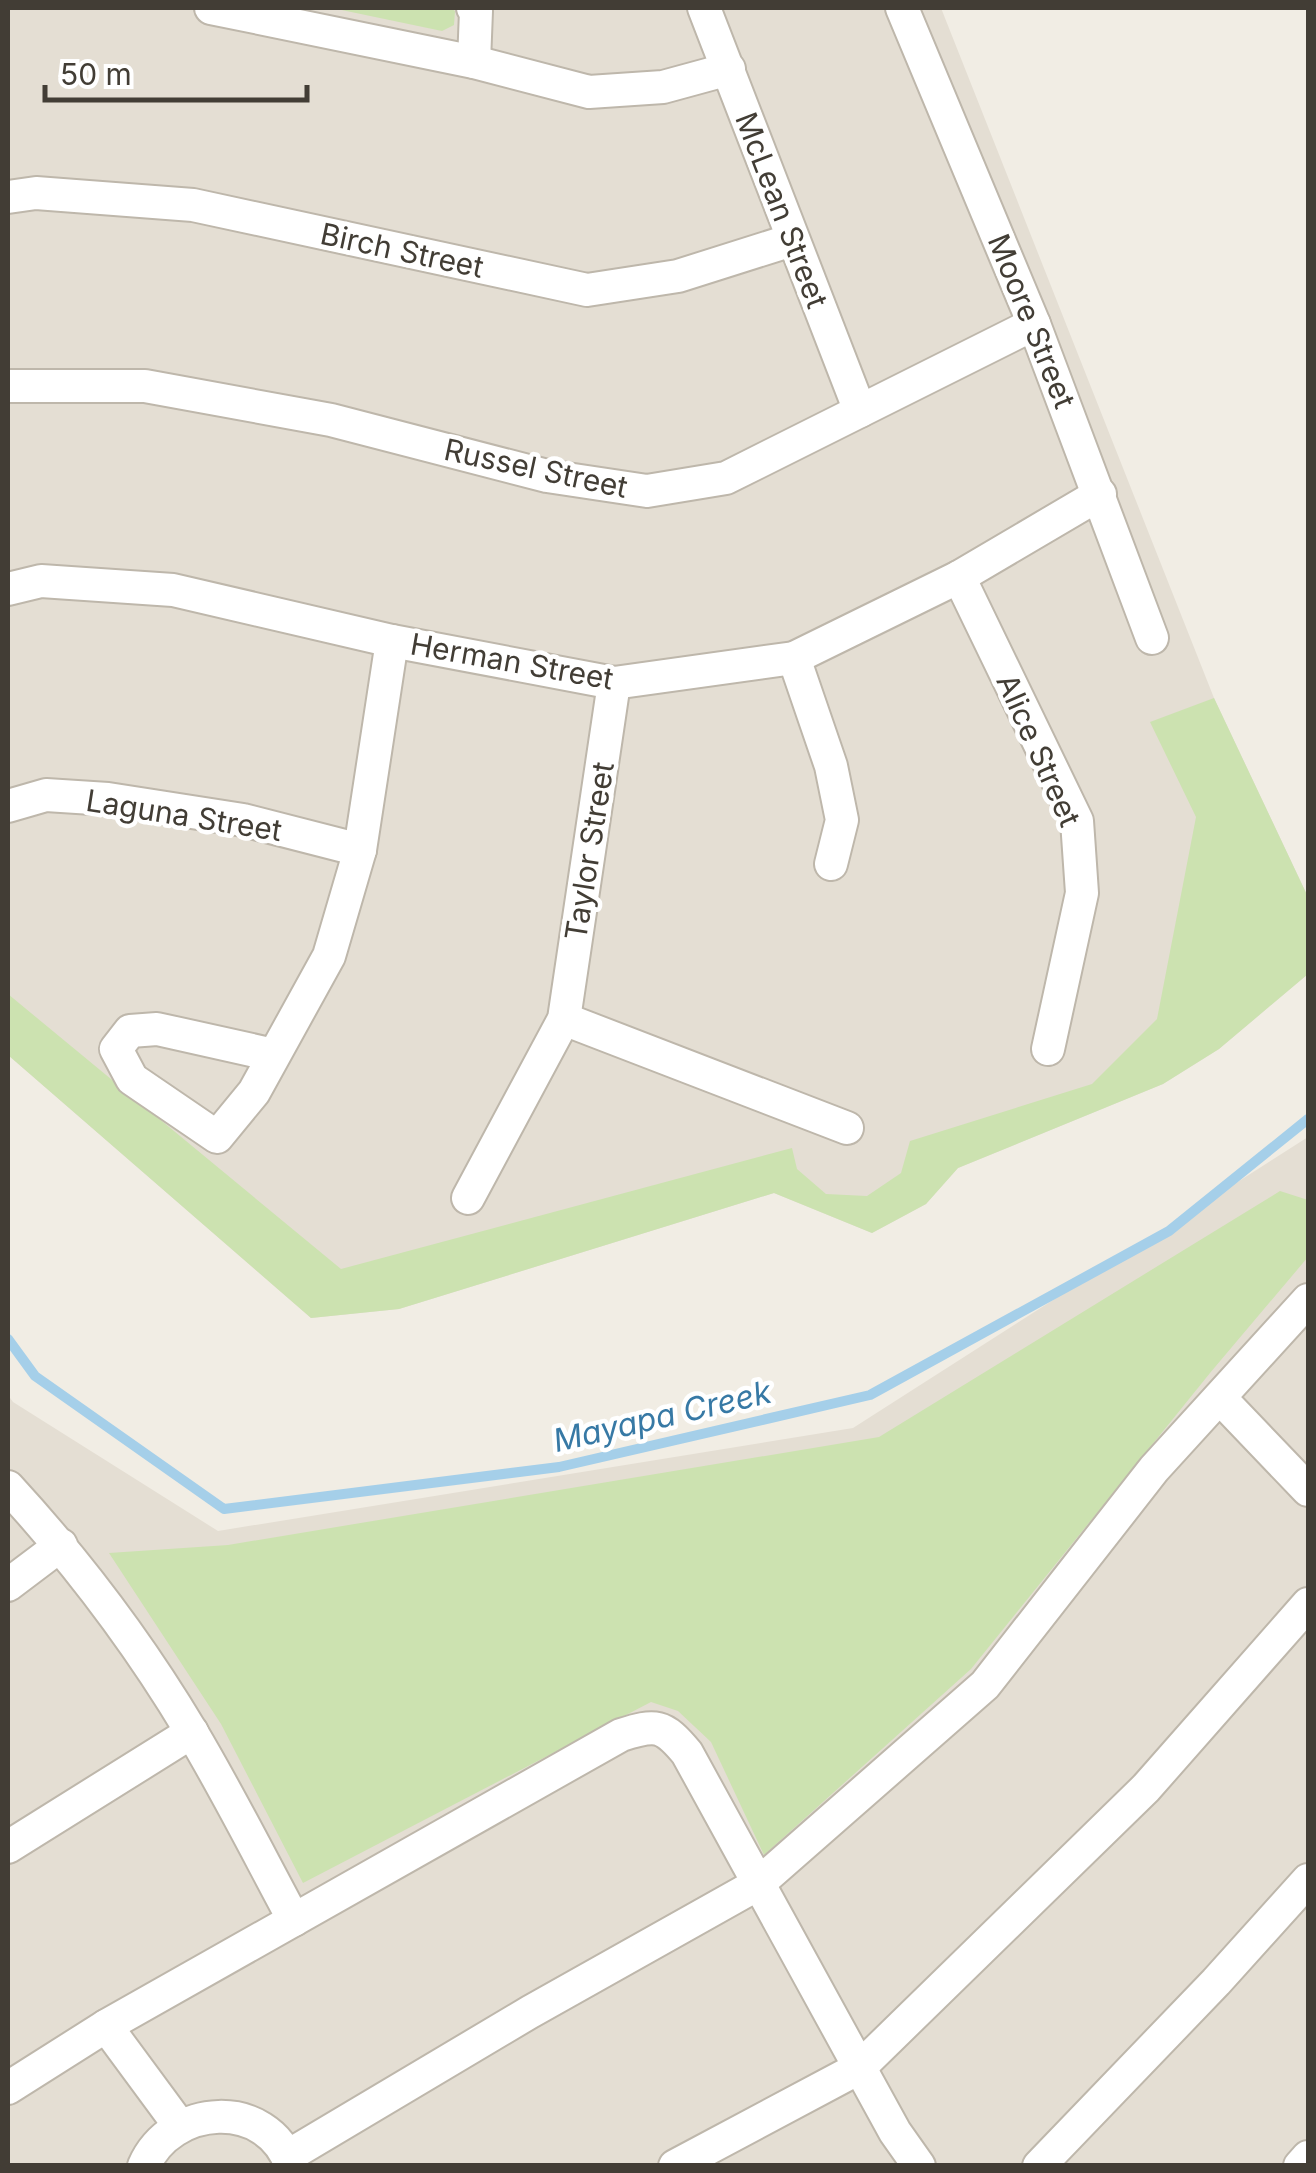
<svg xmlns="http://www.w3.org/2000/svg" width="1316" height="2173" viewBox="0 0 1316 2173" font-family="Inter,sans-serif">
<rect width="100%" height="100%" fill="#f1ede4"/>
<g fill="#e4ded3">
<path d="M8,8H941L1214,698L1308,897V974L1219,1049L1163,1084L958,1168L926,1204L872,1233L774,1193L399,1309L311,1318L8,1055Z"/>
<path d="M1308,1137V2165H8V1395L13,1402L218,1531L853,1428Z"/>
</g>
<g fill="#cce2b0">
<path d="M332,8H450L455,11L454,25L442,31Z"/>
<path d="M1214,698L1308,897V974L1219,1049L1163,1084L958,1168L926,1204L872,1233L774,1193L399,1309L311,1318L8,1055V994L341,1269L792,1148L797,1169L826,1194L867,1196L901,1173L910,1141L1092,1084L1157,1019L1196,817L1150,722Z"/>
<path d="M1280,1191L1308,1200V1257L1210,1373L971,1669L764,1855L711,1742L678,1711L651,1702L303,1883L221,1724L109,1553L228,1545L879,1437Z"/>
</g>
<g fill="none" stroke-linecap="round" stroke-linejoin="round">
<path stroke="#a5cfe9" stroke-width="10" d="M8,1339L35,1376L224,1509L559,1467L870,1395L1169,1231L1308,1119"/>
<g stroke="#beb7ab" stroke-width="36">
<g id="street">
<path d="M211,8L474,62L589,92L663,87L729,69"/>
<path d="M473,8L476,11L474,62"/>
<path d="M704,8L860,411"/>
<path d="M902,8L1034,324L1152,638"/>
<path d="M8,197L36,193L193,205L587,290L678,276L792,240"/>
<path d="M8,386H145L331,420L547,476L647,491L726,478L1034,324"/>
<path d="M959,577L1077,821L1082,893L1048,1049"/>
<path d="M8,589L41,581L173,590L392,641L614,683L794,658L959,577L1100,494"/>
<path d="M794,658L831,766L842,820L831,864"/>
<path d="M8,806L46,795L108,799L243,820L360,850"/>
<path d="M564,1019L847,1128"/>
<path d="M274,1055L157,1029L130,1031L116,1049L132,1079L217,1137L254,1092L329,956L360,850L392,641"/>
<path d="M468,1198L564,1019L614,683"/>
<path d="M1220,1398L1308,1490"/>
<path d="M8,1487C77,1562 139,1644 191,1731C228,1793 260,1857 294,1920"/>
<path d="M8,1585L61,1545"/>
<path d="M8,1847L192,1732"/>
<path d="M106,2026L179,2125"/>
<path d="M8,2088L106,2026L621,1735C656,1724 663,1724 687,1753L895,2132L919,2166"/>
<path d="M288,2156L530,2012L758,1884L985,1685L1154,1469L1308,1300"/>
<path d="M144,2166C171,2104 267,2097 291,2166"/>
<path d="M675,2166L859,2068L1146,1788L1308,1604"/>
<path d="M1039,2166L1216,1982L1308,1880"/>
<path d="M1300,2166L1308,2157"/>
</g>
</g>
<use href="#street" stroke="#fff" stroke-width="32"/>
</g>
<g text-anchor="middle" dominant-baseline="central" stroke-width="9" stroke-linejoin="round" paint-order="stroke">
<g font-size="30" fill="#423d35" stroke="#fff">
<text transform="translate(782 210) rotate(69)">McLean Street</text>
<text transform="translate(402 250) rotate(12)">Birch Street</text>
<text transform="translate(1032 321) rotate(68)">Moore Street</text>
<text transform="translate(536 468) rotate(12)">Russel Street</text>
<text transform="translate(512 661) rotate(10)">Herman Street</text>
<text transform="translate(1039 750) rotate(66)">Alice Street</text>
<text transform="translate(184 815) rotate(9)">Laguna Street</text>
<text transform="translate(589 851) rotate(-81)">Taylor Street</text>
</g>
<g font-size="32" font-style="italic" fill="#3779a5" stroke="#fff">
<text transform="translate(662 1416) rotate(-13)">Mayapa Creek</text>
</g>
</g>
<rect width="1316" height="2173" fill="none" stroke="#423d35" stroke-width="20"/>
<path d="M45 85v15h262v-15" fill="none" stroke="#423d35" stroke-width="5"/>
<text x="60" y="85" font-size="30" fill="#423d35" stroke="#ffffff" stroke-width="8" paint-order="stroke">50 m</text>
</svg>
